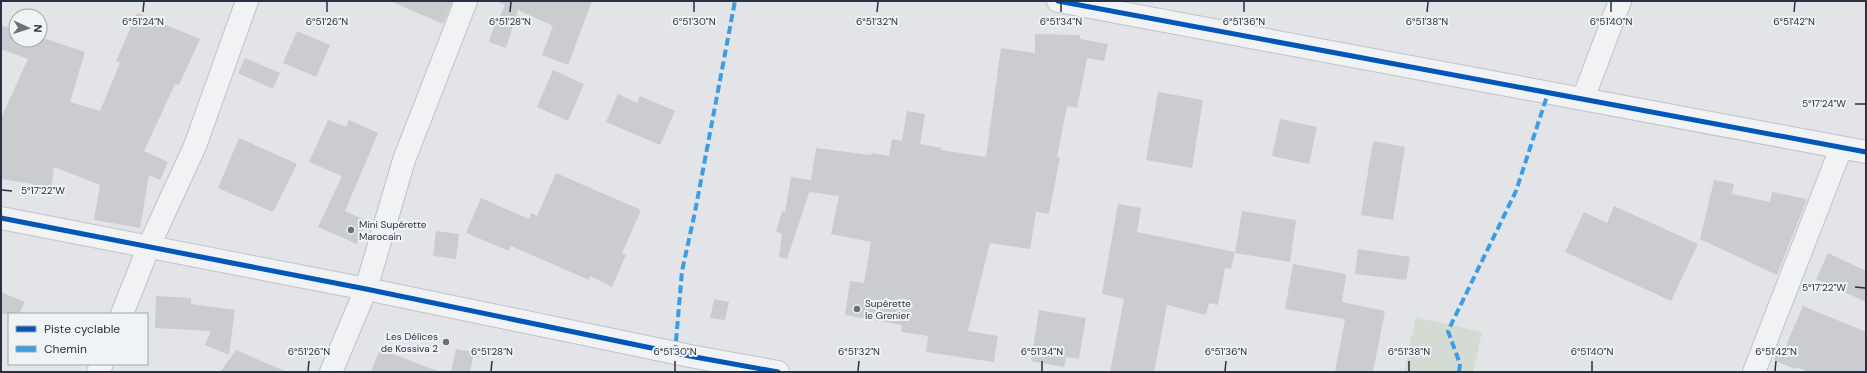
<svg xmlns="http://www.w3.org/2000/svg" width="1867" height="373" viewBox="0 0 1867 373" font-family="'DM Sans',sans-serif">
<rect width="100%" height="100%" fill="#e2e4e7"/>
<path fill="#d3dbd2" d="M1416,317L1482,332L1473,372H1404Z"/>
<g fill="#cbcccf">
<path d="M390,1H453L443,24Z"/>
<path d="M496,1H592L568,65L542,55L553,26L518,10L506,48L489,42L496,20H498L505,5Z"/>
<path d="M137,13L200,39L179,85L175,84L144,151L168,162L160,180L149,175L140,228L94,220L100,185L54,167L51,193L33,192V184L1,179V118L28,59L1,49V25L16,30V40H40V37L85,52L70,102L100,111L120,63L116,61Z"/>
<path d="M297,31L330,45L316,77L283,63Z"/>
<path d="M1035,34L1080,35V39L1108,44L1104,61L1087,58L1077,108L1067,106L1057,157H1060L1049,214L1036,212L1030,249L990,243L968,331L998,336L994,362L926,352L928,336L901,332L902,325L845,315L850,281L864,283L871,242L831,234L839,196L810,192V190L787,259L779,257L782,234L776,231L782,211L785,212L791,177L811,180L816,148L871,155L872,153L889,156L892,139L902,141L907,111L925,114L920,144L942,148L941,150L986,157L1001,48L1035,53Z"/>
<path d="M245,58L280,73L273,89L238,73Z"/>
<path d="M553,70L584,84L568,121L537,107Z"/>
<path d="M1158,92L1203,100L1192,168L1146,160Z"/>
<path d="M618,94L637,103L640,96L675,111L660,145L606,122Z"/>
<path d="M1280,119L1317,127L1309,164L1272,156Z"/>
<path d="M328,120L346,127L349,120L378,133L345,211L367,221L357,244L318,227L342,176L309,162Z"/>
<path d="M239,138L297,164L273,212L218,188Z"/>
<path d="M1373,141L1405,147L1393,220L1361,215Z"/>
<path d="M556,173L641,210L622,253L626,255L612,287L590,276L589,280L511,246L509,251L466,233L481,198L529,219L531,213L537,216Z"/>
<path d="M1714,180L1734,184L1732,194L1770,202L1772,192L1807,199L1777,275L1700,239Z"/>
<path d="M1118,204L1141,208L1137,232L1235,252L1231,269L1225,268L1218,305L1209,303L1206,315L1167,305L1154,372H1110L1124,299L1102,294Z"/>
<path d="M1614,206L1698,244L1671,301L1565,252L1584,212L1607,223Z"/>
<path d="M1242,211L1296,220L1290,262L1235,253Z"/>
<path d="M436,231L459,234L456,259L433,256Z"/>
<path d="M1358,249L1410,257L1406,280L1355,274Z"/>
<path d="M1828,253L1866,271V302L1816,279Z"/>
<path d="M1293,264L1346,274L1342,302L1385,311L1373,372H1335L1345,319L1285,309Z"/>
<path d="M1,292L25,302L19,314H1Z"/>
<path d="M156,296L191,298V304L235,310L229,355L205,345L211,331L155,328Z"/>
<path d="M714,299L729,302L725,320L710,318Z"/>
<path d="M1803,306L1866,332V372H1810L1796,367L1795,369L1774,360L1780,345L1785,348Z"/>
<path d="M1039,310L1086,318L1079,359L1066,357L1064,367L1031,361Z"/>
<path d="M380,349L437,371V372H371Z"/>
<path d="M456,349L474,352L470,372H451Z"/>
<path d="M236,350L287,372H220Z"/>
</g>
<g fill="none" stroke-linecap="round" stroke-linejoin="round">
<g stroke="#c0c2c5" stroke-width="24">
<g id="minor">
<path d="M1058,1L1866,152"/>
<path d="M1583,99L1620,1"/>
<path d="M1,218L366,289L695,357L778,372"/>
<path d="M122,314L149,246L195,146L247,1"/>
<path d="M98,372L102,364"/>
<path d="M331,372L366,289L404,160L466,1"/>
<path d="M1754,372L1841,148"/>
</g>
</g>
<use href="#minor" stroke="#f1f2f4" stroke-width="22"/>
<g stroke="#3d9de3" stroke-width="4" stroke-dasharray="8 4" stroke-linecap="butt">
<path d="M675,353L682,271L695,212L735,1"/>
<path d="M1459,372L1460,364L1448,331L1516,191L1548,93"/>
</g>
<g stroke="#f0f3f6" stroke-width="8">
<g id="cycleway">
<path d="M1058,1L1866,152"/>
<path d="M1,218L366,289L695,357L778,372"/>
</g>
</g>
<use href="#cycleway" stroke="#0057b8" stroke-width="5"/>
</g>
<path fill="none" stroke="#293240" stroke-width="1.5" d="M143,12L144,2M327,12V2M510,12L511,2M694,12V2M877,12L878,2M1061,12V2M1244,12V2M1427,12L1428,2M1611,12V2M1794,12L1795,2M1855,104H1865M2,190L12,191M1855,287L1865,288M308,371L309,361M491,371L492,361M675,371V361M858,371L859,361M1042,371V361M1225,371L1226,361M1409,371V361M1592,371V361M1775,371L1776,361"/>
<g fill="#6a707a" stroke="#f0f3f6" stroke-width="1.5">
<circle cx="351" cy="230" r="4"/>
<circle cx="857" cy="309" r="4"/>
<circle cx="446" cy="342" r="4"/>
</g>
<g text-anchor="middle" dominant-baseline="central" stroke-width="4" stroke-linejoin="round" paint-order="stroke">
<g font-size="10" fill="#293240" stroke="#f0f3f6" text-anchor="start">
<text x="359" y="224">Mini Supérette<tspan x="359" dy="12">Marocain</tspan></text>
<text x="865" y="303">Supérette<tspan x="865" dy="12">le Grenier</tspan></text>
<text x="438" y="336" text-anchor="end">Les Délices<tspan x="438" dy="12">de Kossiva 2</tspan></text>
</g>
</g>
<g font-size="10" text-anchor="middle" fill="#293240" stroke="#f0f3f6" stroke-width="4" stroke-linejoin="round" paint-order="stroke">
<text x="143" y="25">6°51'24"N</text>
<text x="327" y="25">6°51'26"N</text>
<text x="510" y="25">6°51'28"N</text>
<text x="694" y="25">6°51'30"N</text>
<text x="877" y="25">6°51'32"N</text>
<text x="1061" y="25">6°51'34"N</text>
<text x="1244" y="25">6°51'36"N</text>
<text x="1427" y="25">6°51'38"N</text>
<text x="1611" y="25">6°51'40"N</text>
<text x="1794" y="25">6°51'42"N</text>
<text x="1824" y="107">5°17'24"W</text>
<text x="43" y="194">5°17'22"W</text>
<text x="1824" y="291">5°17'22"W</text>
<text x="309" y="355">6°51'26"N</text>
<text x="492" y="355">6°51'28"N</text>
<text x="675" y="355">6°51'30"N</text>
<text x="859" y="355">6°51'32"N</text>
<text x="1042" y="355">6°51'34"N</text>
<text x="1226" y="355">6°51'36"N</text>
<text x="1409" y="355">6°51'38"N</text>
<text x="1592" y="355">6°51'40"N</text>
<text x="1776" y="355">6°51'42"N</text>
</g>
<rect width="1867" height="373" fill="none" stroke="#293240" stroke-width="4"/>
<rect x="8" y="313" width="140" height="52" fill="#f0f3f6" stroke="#a0a6ad"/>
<rect x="16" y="326" width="20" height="6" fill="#0057b8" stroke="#a0a6ad"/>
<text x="44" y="333" font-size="12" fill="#293240">Piste cyclable</text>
<rect x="16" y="346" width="20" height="6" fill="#3d9de3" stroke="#a0a6ad"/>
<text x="44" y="353" font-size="12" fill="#293240">Chemin</text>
<g transform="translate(28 28) rotate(93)"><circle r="19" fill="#f0f3f6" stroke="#a0a6ad"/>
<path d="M0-3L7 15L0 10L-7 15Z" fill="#6a707a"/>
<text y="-6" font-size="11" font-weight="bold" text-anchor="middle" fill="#293240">N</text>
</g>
</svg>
